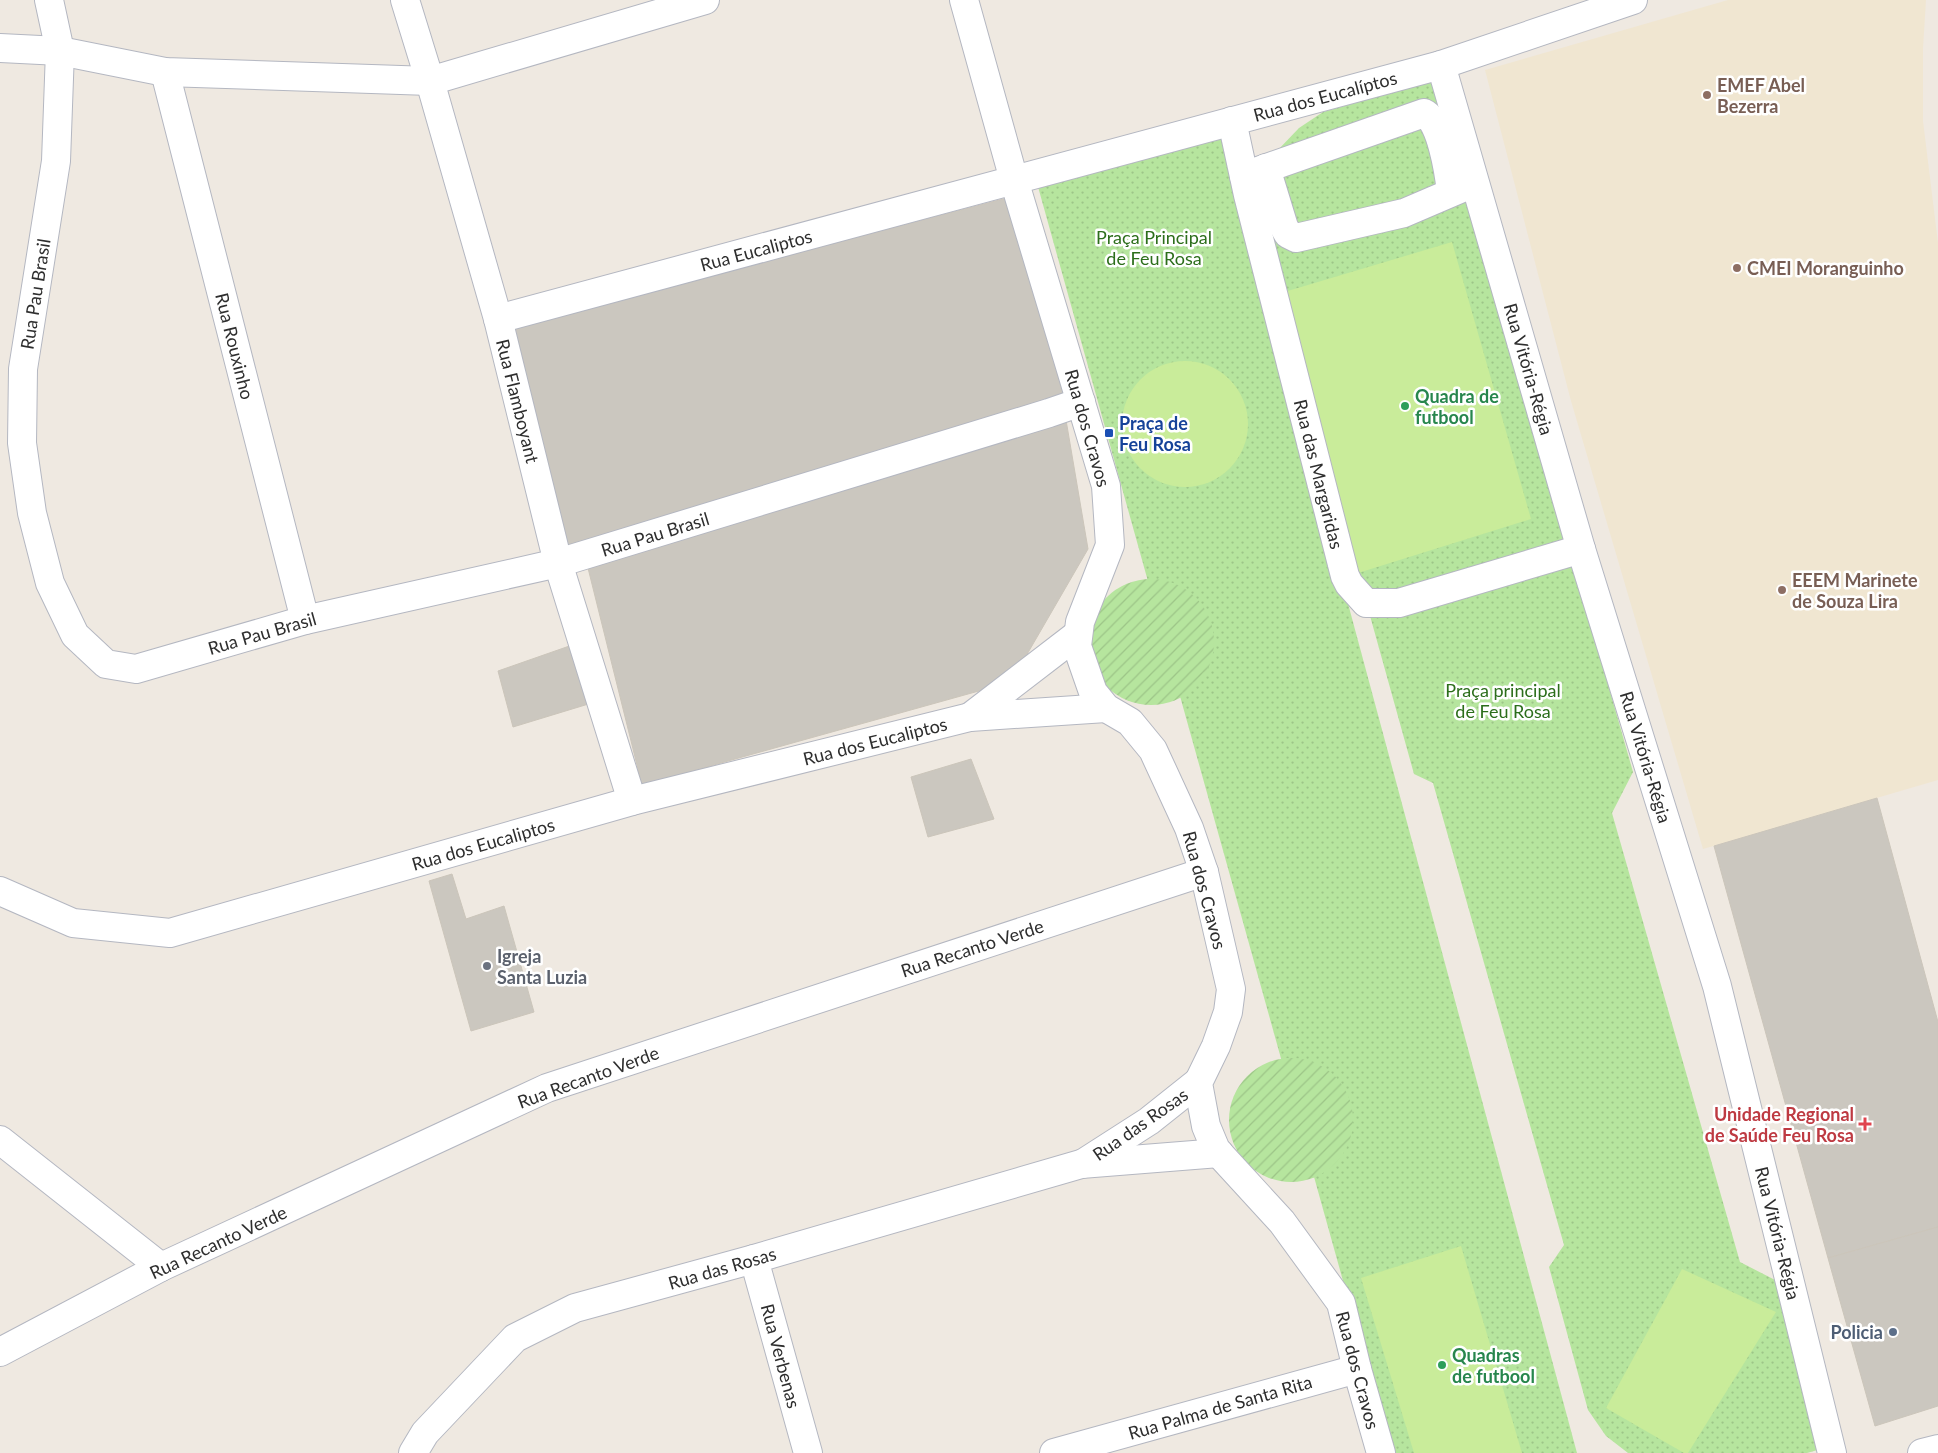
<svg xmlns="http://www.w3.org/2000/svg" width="1938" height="1453" viewBox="0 0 1938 1453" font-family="Lato,sans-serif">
<defs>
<pattern id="park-dots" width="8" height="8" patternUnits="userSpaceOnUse" patternTransform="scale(1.25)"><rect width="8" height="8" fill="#b6e59e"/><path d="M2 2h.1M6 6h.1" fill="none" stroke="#9dc588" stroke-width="1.8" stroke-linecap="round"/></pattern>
<pattern id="garden-furrows" width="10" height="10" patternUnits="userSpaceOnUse" patternTransform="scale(1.25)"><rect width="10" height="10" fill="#b6e59e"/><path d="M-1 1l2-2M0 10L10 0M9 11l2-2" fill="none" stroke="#9dc588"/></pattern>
</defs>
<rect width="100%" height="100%" fill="#efe9e1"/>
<path fill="#f0e6d1" d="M1728,0H1926L1923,48V121L1938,243V780L1703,849L1571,401L1485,70Z"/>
<g fill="url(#park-dots)">
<path d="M1436,80L1633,772L1612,813L1740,1262L1777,1281L1821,1449L1807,1453H1628L1606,1436L1588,1410L1549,1267L1564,1245L1433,783L1414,774L1263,231L1276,152L1299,128L1323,112Z"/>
<path d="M1219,125L1577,1453H1391L1035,176Z"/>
</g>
<g fill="url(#garden-furrows)">
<circle cx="1151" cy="642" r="63"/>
<circle cx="1291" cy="1120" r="62"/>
</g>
<g fill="#c9ec9a">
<path d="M1452,242L1531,519L1358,573L1281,293Z"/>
<circle cx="1185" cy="424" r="63"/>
<path d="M1461,1246L1522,1453H1414L1361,1278Z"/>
<path d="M1682,1269L1776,1312L1688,1453H1684L1606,1408Z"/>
</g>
<g fill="#cbc7bf" stroke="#cbc5ba">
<path d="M1007,198L1067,407L566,549L501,331Z"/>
<path d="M1066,420L1088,549L1011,682L642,785L588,568Z"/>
<path d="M578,643L595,702L513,727L498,671Z"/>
<path d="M971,759L994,819L928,837L911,777Z"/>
<path d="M1877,798L1938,1022V1227L1828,1258L1714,846Z"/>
<path d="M452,874L466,919L504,906L534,1012L471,1031L429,881Z"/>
<path d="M1938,1227V1406L1875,1426L1828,1258Z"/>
</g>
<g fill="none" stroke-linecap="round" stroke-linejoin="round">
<g stroke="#b4b7c1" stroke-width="30">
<g id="minor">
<path d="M49,0L60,51L56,161L23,369L22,443L32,513L50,583L75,635L106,664L136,669L305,620L558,563L1049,413L1081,402"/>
<path d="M405,0L430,81L498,319L558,563L632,801"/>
<path d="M964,0L1014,180L1106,486L1110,545L1080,622L1077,646L1093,692L1106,708L1130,722L1153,750L1189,828L1204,872L1231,989L1228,1012L1216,1046L1198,1083L1206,1126L1216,1150L1282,1222L1341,1303L1357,1369L1381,1453"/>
<path d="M0,48L60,51L165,72L430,81L705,0"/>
<path d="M1441,65L1581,549L1717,986L1832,1453"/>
<path d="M165,72L305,620"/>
<path d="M1232,121L1248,195L1345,576L1349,584L1366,603H1399L1581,549"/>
<path d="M1266,168L1284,227L1288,234L1296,238L1404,213L1467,186"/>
<path d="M1244,176L1424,113C1441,120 1449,174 1451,192"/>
<path d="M498,319L1441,65L1633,0"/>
<path d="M970,717L1078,634"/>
<path d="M0,891L73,923L170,933L632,801L970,717L1106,708"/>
<path d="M0,1140L161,1267"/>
<path d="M1082,1164L1149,1121L1198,1082"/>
<path d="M754,1259L808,1453"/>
<path d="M0,1352L161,1267L547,1088L1204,872"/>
<path d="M413,1453L425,1433L515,1338L575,1308L754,1259L1081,1164L1219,1153"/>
<path d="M1054,1453L1357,1369"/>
<path d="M1922,1453L1938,1449"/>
</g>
</g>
<use href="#minor" stroke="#fff" stroke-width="28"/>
</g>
<g fill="#8d6e63" stroke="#fff" stroke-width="2">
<circle cx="1707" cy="95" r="5"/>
<circle cx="1737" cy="268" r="5"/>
<circle cx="1782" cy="590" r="5"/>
</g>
<g fill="#2e9e5b" stroke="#fff" stroke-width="2">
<circle cx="1405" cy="406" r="5"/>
<circle cx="1442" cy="1365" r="5"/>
</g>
<rect fill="#1a4fb4" stroke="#fff" stroke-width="2" x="1104" y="428" width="10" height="10" rx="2.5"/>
<circle fill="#6b7280" stroke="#fff" stroke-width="2" cx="487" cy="966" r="5"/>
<path fill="#e0444e" stroke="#fff" stroke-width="2" d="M1862.5 1116.5h5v5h5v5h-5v5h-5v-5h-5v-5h5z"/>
<circle fill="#5c6f8a" stroke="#fff" stroke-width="2" cx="1893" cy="1332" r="5"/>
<g text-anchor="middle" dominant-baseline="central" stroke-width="5" stroke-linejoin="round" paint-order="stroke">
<g font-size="18" font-weight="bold" fill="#785e54" stroke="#fff" text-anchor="start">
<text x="1717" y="85">EMEF Abel<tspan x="1717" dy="21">Bezerra</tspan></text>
<text x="1747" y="268">CMEI Moranguinho</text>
<text x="1792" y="580">EEEM Marinete<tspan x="1792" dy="21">de Souza Lira</tspan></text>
</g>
<g font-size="18" fill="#2e2e2e" stroke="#fff">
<text transform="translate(1325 96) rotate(-15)">Rua dos Eucalíptos</text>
<text transform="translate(756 250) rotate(-15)">Rua Eucaliptos</text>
<text transform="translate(35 294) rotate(-81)">Rua Pau Brasil</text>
<text transform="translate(235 346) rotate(76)">Rua Rouxinho</text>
<text transform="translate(1529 369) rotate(74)">Rua Vitória-Régia</text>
<text transform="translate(518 401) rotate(76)">Rua Flamboyant</text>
<text transform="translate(1088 428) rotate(74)">Rua dos Cravos</text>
<text transform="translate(1319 474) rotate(76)">Rua das Margaridas</text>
<text transform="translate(655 534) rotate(-17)">Rua Pau Brasil</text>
<text transform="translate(262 633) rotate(-16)">Rua Pau Brasil</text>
<text transform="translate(875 741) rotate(-14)">Rua dos Eucaliptos</text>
<text transform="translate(1646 757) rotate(73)">Rua Vitória-Régia</text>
<text transform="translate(483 844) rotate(-16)">Rua dos Eucaliptos</text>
<text transform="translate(1205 890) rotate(75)">Rua dos Cravos</text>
<text transform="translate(972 948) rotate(-18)">Rua Recanto Verde</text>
<text transform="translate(588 1077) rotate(-20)">Rua Recanto Verde</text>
<text transform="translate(1140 1124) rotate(-35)">Rua das Rosas</text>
<text transform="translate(1778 1233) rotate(76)">Rua Vitória-Régia</text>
<text transform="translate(218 1242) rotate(-25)">Rua Recanto Verde</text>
<text transform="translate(722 1268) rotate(-16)">Rua das Rosas</text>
<text transform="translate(781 1356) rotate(75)">Rua Verbenas</text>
<text transform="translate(1358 1370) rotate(75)">Rua dos Cravos</text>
<text transform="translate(1220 1407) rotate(-16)">Rua Palma de Santa Rita</text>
</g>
<g font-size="18" fill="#2c6e1b" stroke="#fff">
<text x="1154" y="237">Praça Principal<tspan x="1154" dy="21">de Feu Rosa</tspan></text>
<text x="1503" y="690">Praça principal<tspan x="1503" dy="21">de Feu Rosa</tspan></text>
</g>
<g font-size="18" font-weight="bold" fill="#27864d" stroke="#fff" text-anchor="start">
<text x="1415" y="396">Quadra de<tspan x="1415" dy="21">futbool</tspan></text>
<text x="1452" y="1355">Quadras<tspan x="1452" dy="21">de futbool</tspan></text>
</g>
<g font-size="18" font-weight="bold" fill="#164399" stroke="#fff" text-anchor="start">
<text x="1119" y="423">Praça de<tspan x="1119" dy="21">Feu Rosa</tspan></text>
</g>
<g font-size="18" font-weight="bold" fill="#5b616d" stroke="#fff" text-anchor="start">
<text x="497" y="956">Igreja<tspan x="497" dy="21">Santa Luzia</tspan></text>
</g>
<g font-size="18" font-weight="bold" fill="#be3a42" stroke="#fff" text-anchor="end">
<text x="1854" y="1114">Unidade Regional<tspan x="1854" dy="21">de Saúde Feu Rosa</tspan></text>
</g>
<g font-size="18" font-weight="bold" fill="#4e5e75" stroke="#fff" text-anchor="end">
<text x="1883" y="1332">Policia</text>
</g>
</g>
</svg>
